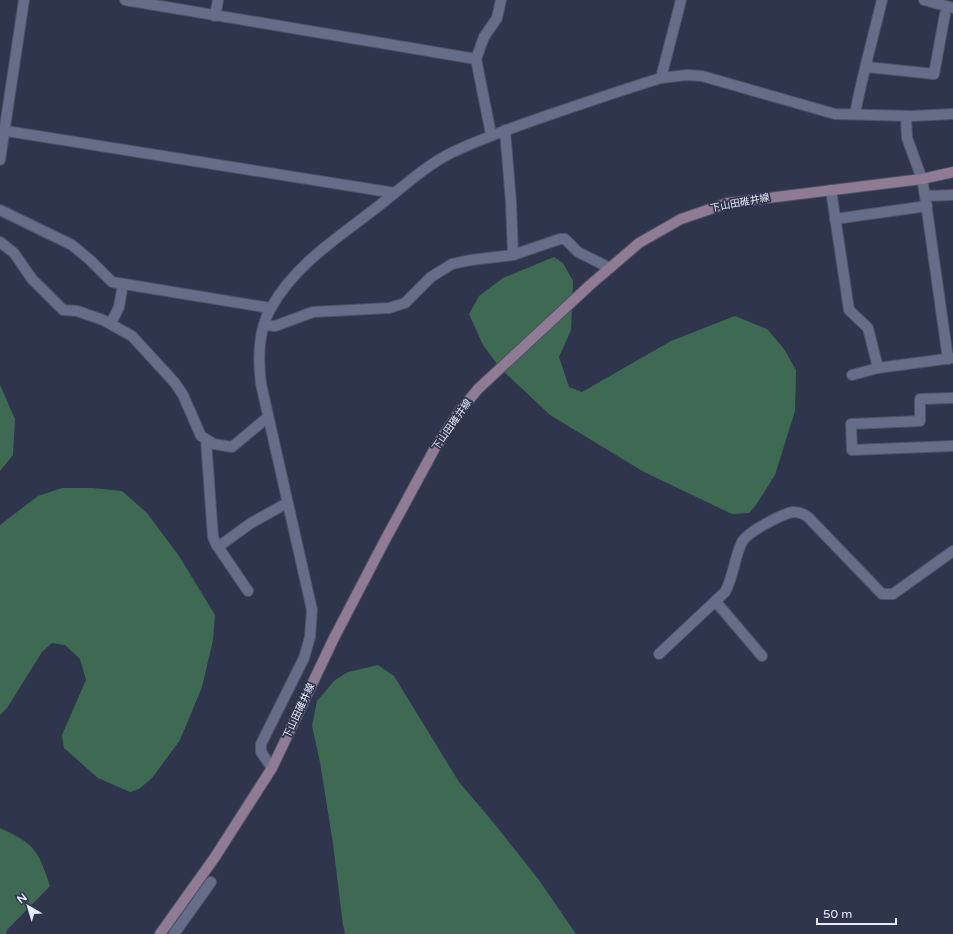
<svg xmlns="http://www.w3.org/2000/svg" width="953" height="934" viewBox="0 0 953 934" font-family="'Varela Round','Noto Sans JP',sans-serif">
<rect width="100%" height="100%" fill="#2f354d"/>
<g fill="#3e6a54">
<path d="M554,257L563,263L573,281L571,330L559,357L569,387L582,392L671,341L735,316L767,329L784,349L796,370L795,411L775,475L756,505L749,513L732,514L644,472L550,415L500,368L483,345L469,314L479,296L503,278Z"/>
<path d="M0,385L15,419L13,455L0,471Z"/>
<path d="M62,488H92L122,491L147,513L179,556L215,615L213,640L202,687L180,740L152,778L139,789L130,792L98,778L64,748L62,735L86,680L80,659L65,645L52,643L42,652L7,708L0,715V525L38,496Z"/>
<path d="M378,665L394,676L459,782L493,822L539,880L576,934H345L343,925L333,844L320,762L312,726L317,701L335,680L348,672Z"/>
<path d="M0,828C35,844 38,850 50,886L7,930L6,934H0Z"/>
</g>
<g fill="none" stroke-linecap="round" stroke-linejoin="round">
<g stroke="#4d5266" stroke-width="12">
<g id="street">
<path d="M125,0L476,59"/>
<path d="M924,0L953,8"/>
<path d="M215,16L218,0"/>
<path d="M867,67L934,74L945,14"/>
<path d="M661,78L681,0"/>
<path d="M855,114C862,76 873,38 882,0"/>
<path d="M906,116L907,138L922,179L925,196L953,195"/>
<path d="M0,130L395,193"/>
<path d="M505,130L511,202L513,255"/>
<path d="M491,134L476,59L484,37L497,18L501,0"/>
<path d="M0,160L24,0"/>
<path d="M831,190L849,310L868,328L878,368"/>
<path d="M925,196L948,359"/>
<path d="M0,210L72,245L90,260L112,282L270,308"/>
<path d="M835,219L927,206"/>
<path d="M0,242L14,253L32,279L63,310L77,311L103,320L132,336L175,383L183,395L201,436L214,444L232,447L268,417"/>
<path d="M111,323L119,307L123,284"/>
<path d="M264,325L275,326L313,312L389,308L405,303L431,277L452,264L471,260L513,255L560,239H565L578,252L610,268"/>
<path d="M852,375L878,368L953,358"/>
<path d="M953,398L920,399V421L851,424L852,450L953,446"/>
<path d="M206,440L213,537L216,544L248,591"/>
<path d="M218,547L251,523L287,503"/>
<path d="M716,602L762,656"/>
<path d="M659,654L725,592C734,576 734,558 742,542C747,532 782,514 793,512C799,512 804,514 808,517L882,594H893L953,551"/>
<path d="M272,768L261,752V744L304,658L310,637L312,610L261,384C258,360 258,330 271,308C296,262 345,233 385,201C405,185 427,165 451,153C482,138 514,127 546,116C584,103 622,90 661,78L687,75L702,76L835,114L912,116L953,114"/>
<path d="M174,934L211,882"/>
</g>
</g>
<g stroke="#4d5266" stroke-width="12">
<path id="secondary" d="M160,934L215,857L272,768L334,638L384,542L435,448L459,412L478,389L590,285L639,243L681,219L728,203L922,179L953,172"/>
</g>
<use href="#street" stroke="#666d89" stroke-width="10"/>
<use href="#secondary" stroke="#907b95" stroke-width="10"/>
</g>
<g text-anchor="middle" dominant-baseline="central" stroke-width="3.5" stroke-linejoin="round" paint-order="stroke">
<g font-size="10" fill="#e6ebfb" stroke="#2f354d">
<text transform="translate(740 203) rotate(-11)">下山田碓井線</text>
<text transform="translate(452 425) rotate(-55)">下山田碓井線</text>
<text transform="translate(299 711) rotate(-65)">下山田碓井線</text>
</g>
</g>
<g transform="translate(28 906) rotate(322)" stroke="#2f354d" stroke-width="3" paint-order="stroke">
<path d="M0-3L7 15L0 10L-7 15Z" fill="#e6ebfb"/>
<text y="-6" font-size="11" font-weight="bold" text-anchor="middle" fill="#e6ebfb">N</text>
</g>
<path d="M817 918v6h79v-6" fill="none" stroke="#e6ebfb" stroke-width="2"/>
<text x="823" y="918" font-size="12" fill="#e6ebfb" stroke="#2f354d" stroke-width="3" paint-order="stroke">50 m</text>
</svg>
